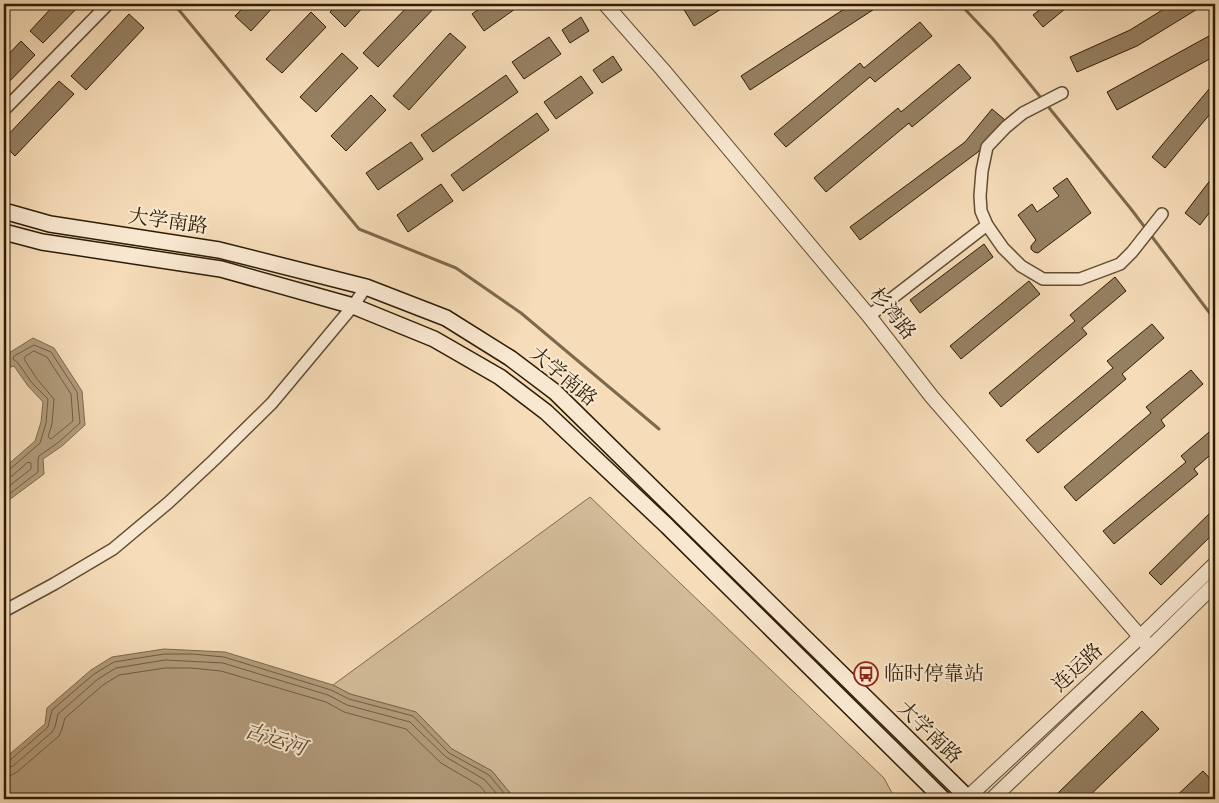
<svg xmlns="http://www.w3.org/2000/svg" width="1219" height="803" viewBox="0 0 1219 803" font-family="'IM FELL DW Pica','Noto Serif SC',serif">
<rect width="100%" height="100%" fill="#f6dcb8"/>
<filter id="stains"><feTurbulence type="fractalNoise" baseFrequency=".004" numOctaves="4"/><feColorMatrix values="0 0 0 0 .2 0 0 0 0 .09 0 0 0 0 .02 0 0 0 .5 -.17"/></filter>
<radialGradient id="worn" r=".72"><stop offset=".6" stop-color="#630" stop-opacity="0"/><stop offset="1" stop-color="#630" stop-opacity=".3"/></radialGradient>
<path fill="#d4bc9a" stroke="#816c50" d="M590,497L884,778L892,793L898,799H515L492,771L452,749L416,712L350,694L333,685Z"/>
<g fill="#b29b7b" stroke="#7d694c">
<path d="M33,338L54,348L82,391L85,425L62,446L43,459L44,474L5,503L4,507V468L35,441L41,422L43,402L28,386L14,366L4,369V356Z"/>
<path d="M164,649L225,652L333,685L350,694L416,712L452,749L492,771L515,799H4V759L45,724L47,708L91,670L112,657Z"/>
</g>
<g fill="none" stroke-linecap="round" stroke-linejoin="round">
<g stroke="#705c40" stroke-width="1">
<path d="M34,351L47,357L71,394L73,421L51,439L48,437L52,424L54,399L37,379L24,359L25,357Z"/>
<path d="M4,472L9,470L40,443L46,423L48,399L32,383L18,363L13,359L14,356L34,345L51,352L77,392L80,423L59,442L39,456L38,460V472L4,498"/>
<path d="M4,478L12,476L28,462L31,463V469L4,490"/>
<path d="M4,762L9,761L48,727L52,710L94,674L114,662L164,654H192L224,657L331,690L349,699L413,716L449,753L489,775L509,799"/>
<path d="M4,769L13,766L52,732L55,727L58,714L98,679L116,668L165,660L223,663L328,695L347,705L410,722L446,757L485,780L501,799"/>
<path d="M4,776H10L17,772L59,736L62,729L65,718L103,685L119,675L165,668H191L221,671L326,702L344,712L406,729L441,763L480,786L491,799"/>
</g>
<g stroke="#7d694c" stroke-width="3">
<path d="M174,4L359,229L456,268L521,313L659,429"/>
<path d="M960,4L993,39L1042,99"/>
<path d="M1046,104L1131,209L1215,320"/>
</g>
</g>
<g fill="#968062" stroke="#2e1d05">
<path d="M55,4H81L43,43L30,31Z"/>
<path d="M247,4H276L251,31L235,16Z"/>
<path d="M338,4H366L345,27L330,12Z"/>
<path d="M410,4H438L378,67L363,53Z"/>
<path d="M486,4H522L484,31L472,14Z"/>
<path d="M691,4H729L694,26L683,8Z"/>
<path d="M852,4H882L750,90L741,76Z"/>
<path d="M1047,4H1071L1043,27L1033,15Z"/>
<path d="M1172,4H1197L1199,8L1137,46L1077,72L1070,57L1130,30Z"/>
<path d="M311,12L326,27L282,73L266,59Z"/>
<path d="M129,14L144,28L86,90L71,76Z"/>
<path d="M581,17L589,31L570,43L562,30Z"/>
<path d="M920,22L932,36L875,82L870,77L786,147L774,134L860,63L864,68Z"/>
<path d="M450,33L466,47L409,110L393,96Z"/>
<path d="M1209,36L1215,46V56L1117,110L1107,92Z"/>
<path d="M549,37L561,54L524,79L512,62Z"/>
<path d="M21,41L35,55L4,87V59Z"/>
<path d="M342,53L358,68L316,112L300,97Z"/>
<path d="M613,56L622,70L602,83L593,70Z"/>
<path d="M959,64L971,78L912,127L909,123L826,192L814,178L898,108L901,112Z"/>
<path d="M506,75L518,92L433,152L421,135Z"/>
<path d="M581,76L593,93L556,119L544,102Z"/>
<path d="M59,81L74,94L15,156L4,145V139Z"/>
<path d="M1215,82V108L1165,168L1152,157Z"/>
<path d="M371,95L386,110L346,151L331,136Z"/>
<path d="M992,109L1005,120L978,152L860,240L850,227L965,142Z"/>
<path d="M537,113L549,130L463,191L451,175Z"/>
<path d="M411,142L423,159L378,190L366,173Z"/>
<path d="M1215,174V205L1200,225L1185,213Z"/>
<path d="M1067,178L1091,213L1043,249L1038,253L1034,252L1031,249V246L1036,240L1018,215L1032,204L1037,212L1059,196L1053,188Z"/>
<path d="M441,184L453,201L408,232L397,215Z"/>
<path d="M984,244L993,257L920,313L910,300Z"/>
<path d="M1115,277L1126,291L1082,328L1087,334L1001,407L989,393L1075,321L1070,315Z"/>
<path d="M1029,281L1040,294L961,359L950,346Z"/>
<path d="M1152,324L1164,338L1122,374L1126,379L1038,453L1026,440L1113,368L1107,361Z"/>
<path d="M1191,370L1203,384L1161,420L1165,426L1076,501L1064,487L1151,413L1146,407Z"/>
<path d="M1215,427V451L1194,469L1198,474L1114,544L1103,531L1186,462L1181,456Z"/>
<path d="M1215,508V532L1161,585L1149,573Z"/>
<path d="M1142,711L1159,729L1086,799H1064L1058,793Z"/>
<path d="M1203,771L1215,784V792L1208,799H1173Z"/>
</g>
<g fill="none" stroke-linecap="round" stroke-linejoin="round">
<g stroke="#604d32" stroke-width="14">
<g id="minor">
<path d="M4,110L108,4"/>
<path d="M987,225L1003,248L1021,266L1043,279H1080L1120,264L1132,252L1162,214"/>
<path d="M869,316L987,225L981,211L980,196L982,171L987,147L1006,127L1023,113L1062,93"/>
<path d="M4,611L54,584L113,549L168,503L214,460L272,403L353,306L366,287"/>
</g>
</g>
<g stroke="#604d32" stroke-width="16">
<g id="tertiary">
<path d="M605,4L663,70L869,316L932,397L1150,648"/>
<path d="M966,799L1140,637L1215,564"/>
<path d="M992,799L1150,648L1215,584"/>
</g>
</g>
<g stroke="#2e1d05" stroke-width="18">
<g id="secondary">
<path d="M4,211L50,224L219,250L366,287L446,318L510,358L555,392L969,799"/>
<path d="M4,232L42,242L221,269L353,306L434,339L500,377L546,412L667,526L943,799"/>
</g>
</g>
<use href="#minor" stroke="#f9e8d1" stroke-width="11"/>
<use href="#tertiary" stroke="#f9e8d1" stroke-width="14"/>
<use href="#secondary" stroke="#f9e8d1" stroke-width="15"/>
</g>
<defs>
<g id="bus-ring" transform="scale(1.25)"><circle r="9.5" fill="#f9e8d1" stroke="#8f2418" stroke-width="1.5"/><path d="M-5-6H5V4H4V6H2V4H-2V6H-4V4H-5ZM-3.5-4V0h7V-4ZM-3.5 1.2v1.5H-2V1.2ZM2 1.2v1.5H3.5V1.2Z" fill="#8f2418"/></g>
</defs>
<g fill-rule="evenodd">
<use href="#bus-ring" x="866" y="674"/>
</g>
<g text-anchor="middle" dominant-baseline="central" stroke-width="4" stroke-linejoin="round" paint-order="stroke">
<g font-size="20" fill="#2e1d05" stroke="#f9e8d1">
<text transform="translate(168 222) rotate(8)">大学南路</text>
<text transform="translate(892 314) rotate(51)">杉湾路</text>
<text transform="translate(563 377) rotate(40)">大学南路</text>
<text transform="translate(1078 668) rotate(-43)">连运路</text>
<text transform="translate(929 733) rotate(44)">大学南路</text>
</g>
<g font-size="20" fill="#2e1d05" stroke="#f9e8d1" text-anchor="start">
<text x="884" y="674">临时停靠站</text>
</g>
<g font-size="21" font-style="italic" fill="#5c492e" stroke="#f9e8d1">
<text transform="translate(275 740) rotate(18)">古运河</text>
</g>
</g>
<rect width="1219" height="803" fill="none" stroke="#f6dcb8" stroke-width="20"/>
<rect x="5" y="5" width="1209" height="793" fill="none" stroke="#2e1d05" stroke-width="2.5"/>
<rect x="10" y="10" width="1199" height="783" fill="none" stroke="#2e1d05"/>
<rect width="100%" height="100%" filter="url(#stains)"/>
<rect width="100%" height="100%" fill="url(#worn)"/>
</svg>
